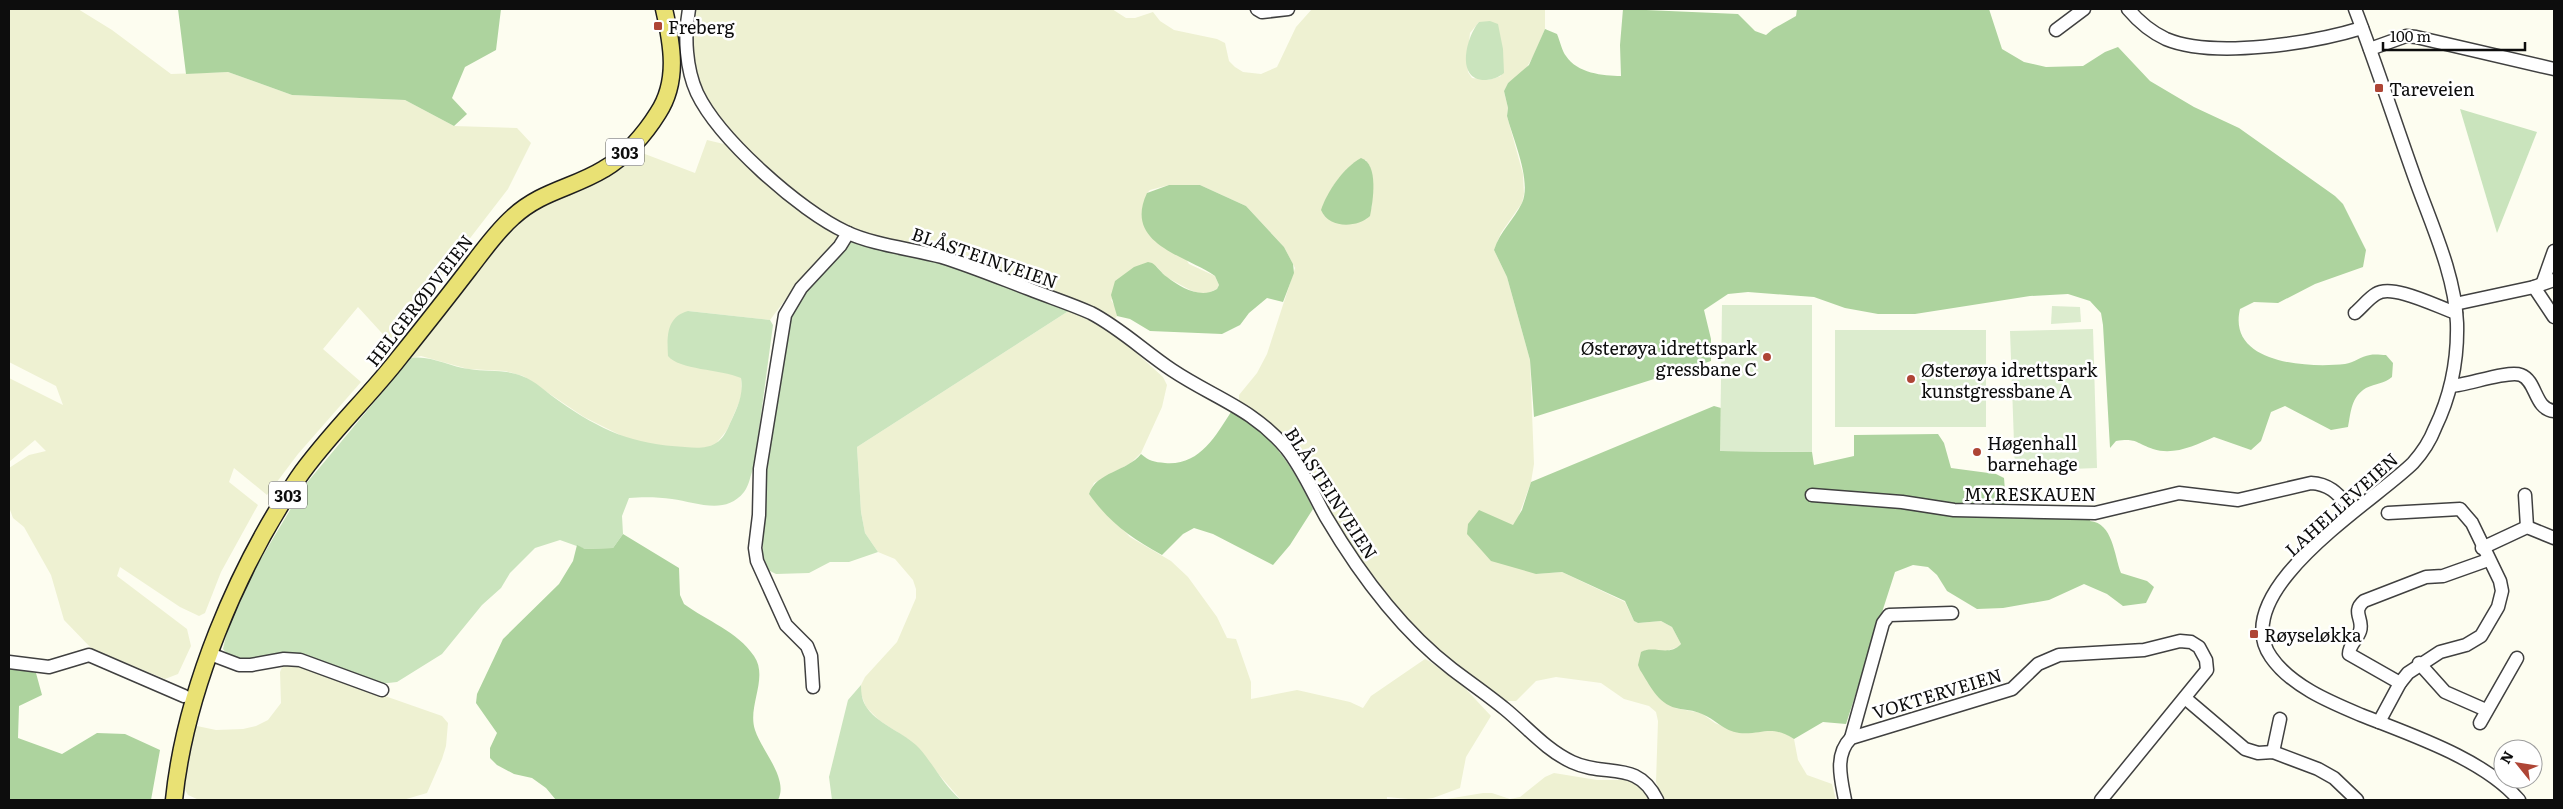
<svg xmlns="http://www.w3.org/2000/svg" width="2563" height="809" viewBox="0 0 2563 809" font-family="Literata,serif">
<rect width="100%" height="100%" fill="#fdfdf0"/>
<g fill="#eef1d2" fill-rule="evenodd">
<path d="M9,9H78L112,30L171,74L228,72L292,95L405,100L454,126L517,128L531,143L508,189L390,342L358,307L323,349L361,382L298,454L267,495L234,468L229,482L258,505L221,572L205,613L199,616L180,607L120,567L117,576L187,629L191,646L178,674L165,679L92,649L64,620L51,575L24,527L13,518L9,507V468L29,455L46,451L35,440L9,462V378L63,405L56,386L9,362Z"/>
<path d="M696,9H1112L1126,18H1135L1153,12L1160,21L1174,30L1217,39L1225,43L1229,61L1235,67L1243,72L1261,74L1277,67L1296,27L1312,9H1545V29L1533,57L1523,73L1508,83L1504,91L1508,108L1507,116L1523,174L1524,194L1522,203L1501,233L1494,250L1507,277L1530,360L1534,464L1531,482L1518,518L1513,526L1504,522L1536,574L1562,572L1625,602L1634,621L1638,623L1661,621L1672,627L1681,644L1678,647L1664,652L1645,650L1675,708L1701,713L1715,723L1739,733L1765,729L1783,732L1794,739L1798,760L1807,775L1832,784L1836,800H1663L1656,782L1658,721L1656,712L1649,706L1624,699L1601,683L1556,677L1536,681L1516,701H1506L1463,673L1416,632L1341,533L1309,478L1239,404V395L1257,373L1267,354L1295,268L1284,247L1246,206L1200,185H1169L1150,190L1147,193L1189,264L1215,276L1219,285L1217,289L1204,295L1190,290L1166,277L1156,266L1111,300L1116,308L1117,316L1113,322L1078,301L1024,284L976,262L853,231L802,203L734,139L699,88L692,60V33ZM1479,22L1501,76L1489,80L1472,78L1468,72L1467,61L1470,33ZM1366,160L1372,173V206L1367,219L1347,224L1333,186L1354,163Z"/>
<path d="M707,140L732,146L840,238L794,288L770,320L688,311L702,367L725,371L741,377L742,395L738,405L727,430L715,445L705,449L660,446L632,441L584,417L523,376L505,371L468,369L421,356L411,358L495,247L522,217L637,151L695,173Z"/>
<path d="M1070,310L1103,327L1122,340L1163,377L1167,385L1162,407L1141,453L1131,463L1094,483L1089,494L1130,537L1171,561L1188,577L1217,617L1227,638L1236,639L1251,682V699L1297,690L1350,702L1363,708L1371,696L1425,659L1429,661L1462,685L1491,716L1466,757L1460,788L1433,798L1419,800L1387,797V800H961L908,739L880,721L866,707L861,694V685L865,677L897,642L916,598V589L913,580L895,559L878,552L865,533L861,512L857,447Z"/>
<path d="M288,662L442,716L448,723L446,746L442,759L427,793L403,800H199L188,795L181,783L189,763L193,728L197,726L216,730L243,729L256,726L268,720L281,703L280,672L284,663Z"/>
<path d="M1554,773L1597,780H1630L1639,783L1650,800H1441L1483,793H1492L1510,799L1520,797L1545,777Z"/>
</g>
<g fill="#cae4bd">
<path d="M1490,21L1498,24L1503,49L1504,73C1499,77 1492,80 1486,80C1455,81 1466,37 1479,22Z"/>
<path d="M2460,109L2537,132L2497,233Z"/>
<path d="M851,239L954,266L1070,310L857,447L861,512L865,533L878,552L849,562H830L809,573L776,574L768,570L762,563L767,444L791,308Z"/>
<path d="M688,311L770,320L773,325L754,467C750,475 750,484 744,492C725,516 696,502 672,499C658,497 642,497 629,498L622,516L623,534L613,548L585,549L560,540L535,548L510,573L501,588L482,605L442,654L397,682L379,684L308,656L282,653L247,659L229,656L223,649L231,613L238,597L305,485L411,358C431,355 450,367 469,369C487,372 505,369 522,376C536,381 547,393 559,401C602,431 632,444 685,447C705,449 719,448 728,428C736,410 744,397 741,378C720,369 679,370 668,356C667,337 666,317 688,311Z"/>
<path d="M861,685C861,693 862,701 867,708C880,726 904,732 919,748C934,765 944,786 961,800H832L829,777L848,700Z"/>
</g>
<g fill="#add39e">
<path d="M178,9H501L496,50L465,67L452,98L467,114L454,126L405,100L292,95L228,72L186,74Z"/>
<path d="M1623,9L1738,14L1755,31L1766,35L1773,29L1796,16L1797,9H1989L2002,49L2024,62L2046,67L2083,66L2105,52L2118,47L2150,81L2194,107L2239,128L2335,196L2343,204L2366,250L2363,267L2315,284L2278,303L2254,302L2240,309C2227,364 2308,368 2345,364C2354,363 2361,356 2370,355C2375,354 2381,355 2386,355L2393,363L2392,377C2384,384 2376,383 2366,388C2351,397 2351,412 2348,427L2331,430L2285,406L2271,412L2261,441L2251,450L2214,437C2196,445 2174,456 2153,449C2135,443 2137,438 2116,441L2110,448L2103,325L2101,313L2090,301L2068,294L2030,296L1915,314H1878L1845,308L1814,297L1748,292L1728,294L1704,310L1711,339V361L1534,417L1530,360L1507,277L1494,250C1500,231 1514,220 1522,203C1532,181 1513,139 1507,116L1508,108L1504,91L1508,83L1529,65L1545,29L1557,34C1560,41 1562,51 1566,56C1577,73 1603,76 1621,76L1620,45Z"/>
<path d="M1361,158C1379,164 1373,201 1370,216C1357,228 1329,229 1321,210C1327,192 1343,168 1361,158Z"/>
<path d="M1169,185H1200L1246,206L1284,247L1293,264L1294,273L1283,302L1267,298L1249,313L1240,325L1222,334L1150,331L1130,319L1117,316L1111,295L1115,281L1134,267L1148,262L1152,263C1158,267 1161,273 1167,277C1181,288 1201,299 1217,289L1219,285L1215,276C1185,255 1123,244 1147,193Z"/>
<path d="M1714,406L1721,408V451L1812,452L1814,465L1854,456V435L1938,434L1944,443L1951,468L1996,474L2004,478L2006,504L2066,510L2088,507L2090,521C2113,523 2114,555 2121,573L2147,581L2154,587L2146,603L2123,606L2107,594L2084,584L2049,600L2003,608L1977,609L1947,591L1937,575L1928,567L1913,565L1895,572L1846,724L1823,722L1794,739C1770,724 1763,735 1739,733C1724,731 1715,719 1702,714C1694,710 1684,710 1676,708C1657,703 1650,685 1640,670L1638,665L1641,652C1654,645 1669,657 1681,644L1672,627L1661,621L1638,623L1634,621L1625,601L1562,572L1536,574L1491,561L1467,534L1468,524L1479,510L1513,525L1522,510L1531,482Z"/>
<path d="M1235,410C1273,437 1294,468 1313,509L1290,545L1273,565L1213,534L1194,528L1183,534L1162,555C1131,538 1109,522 1089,494C1096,472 1128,471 1141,454C1149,461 1154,462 1165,463C1199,466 1215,437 1231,412Z"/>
<path d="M623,534L679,568L680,595L684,604C707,621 737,631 754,656C769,678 747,706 755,730C762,751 789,779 778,800H556L546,788L532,778L514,774L497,765L490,758V748L497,733L476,703L477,694L503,639L559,584L573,561L577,545L585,549L613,548Z"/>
<path d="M9,666L36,673L42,695L19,706L18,738L62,754L97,733L125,734L160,750L151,800H9Z"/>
</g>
<g fill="#dcecce">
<path d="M1722,305H1812V452L1720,451Z"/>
<path d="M2052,306L2080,307L2081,322L2051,324Z"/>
<path d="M2093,329L2097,468L2015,471L2010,331Z"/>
<rect x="1835" y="330" width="151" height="97"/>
</g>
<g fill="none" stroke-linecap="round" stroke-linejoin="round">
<g stroke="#404040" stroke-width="15">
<g id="minor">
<path d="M689,9C684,36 686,69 697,93C719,139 800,211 846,232C873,245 913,249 942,257C971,266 1000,278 1029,289C1049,297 1071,304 1091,313C1120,328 1145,352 1172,370C1214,398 1252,408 1286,448C1303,469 1313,494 1326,517C1359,573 1400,629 1452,669C1469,682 1488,695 1505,709C1527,727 1546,750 1572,762C1606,778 1637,759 1657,800"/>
<path d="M1257,9L1262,12L1288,9"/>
<path d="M2128,9C2139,22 2151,32 2166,39C2214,59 2313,43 2362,28"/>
<path d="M2355,9C2377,66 2396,126 2417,184C2433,228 2455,276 2457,323C2458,360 2451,395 2435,428C2430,441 2422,453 2413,463C2375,501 2225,591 2271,657C2291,686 2330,702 2361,715C2411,735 2484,759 2519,800"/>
<path d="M2056,30L2084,9"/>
<path d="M2370,49L2406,36L2416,37L2554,69"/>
<path d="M2543,282L2554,251"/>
<path d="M2534,287L2554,317"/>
<path d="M2455,304L2534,287L2554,280"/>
<path d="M2355,313C2362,307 2369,298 2376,294C2392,283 2438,307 2456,313"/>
<path d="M2451,386C2468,385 2508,370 2521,375C2537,381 2534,409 2554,411"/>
<path d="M1812,495L1902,502L1954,510L2095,513L2179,493L2238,500L2311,483C2332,484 2340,497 2353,511"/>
<path d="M2525,495L2527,527"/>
<path d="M2482,548L2527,527L2554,538"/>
<path d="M210,654L239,665H251L284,659L300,660L382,690"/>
<path d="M9,662L49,667L89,655L184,696"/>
<path d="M2419,663L2445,692L2486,710"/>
<path d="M2400,683L2349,654C2349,645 2357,640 2360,631C2364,619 2351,612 2364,601L2426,577L2443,576L2488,560"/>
<path d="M813,687L811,656L807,646L786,625L757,561L755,548L759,515L760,469L785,315L801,288L840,246L848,233"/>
<path d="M2185,698L2245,749L2258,753L2273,752L2318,769L2334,778L2357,800"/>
<path d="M2379,722L2400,683L2408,673L2440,652L2466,645L2481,636L2498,607L2502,591L2500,581L2472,523L2460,509L2388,513"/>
<path d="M2480,723L2517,658"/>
<path d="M1851,738L1883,623L1889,615L1952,613"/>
<path d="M2273,752L2280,719"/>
<path d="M1845,800C1841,779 1834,755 1851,738L2012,689L2038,664L2059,655L2144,650L2180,641L2191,642L2199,647L2206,660L2207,670L2101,800"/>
</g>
</g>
<g stroke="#1e1e1e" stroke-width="19">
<path id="major" d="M174,800C185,692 237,568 298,478C328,435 367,399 399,358C423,328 446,299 469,269C483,251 496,232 513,217C541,191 573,188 604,169C625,157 645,134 658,113C679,81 672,44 664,9"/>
</g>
<use href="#minor" stroke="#fff" stroke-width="12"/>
<use href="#major" stroke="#e9e174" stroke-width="16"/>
</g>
<g fill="#ae4535" stroke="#fff" stroke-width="2">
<rect x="653" y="21" width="10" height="10" rx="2.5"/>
<rect x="2374" y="83" width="10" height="10" rx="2.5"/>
<circle cx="1767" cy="357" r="5"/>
<circle cx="1911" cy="379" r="5"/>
<circle cx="1977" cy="452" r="5"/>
<rect x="2249" y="629" width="10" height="10" rx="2.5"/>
</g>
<g text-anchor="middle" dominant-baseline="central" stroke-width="5" stroke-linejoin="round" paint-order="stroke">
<g fill="#fff" stroke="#565656" stroke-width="1">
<rect x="606" y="138.5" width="38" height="27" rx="4"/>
<rect x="269" y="481.5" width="38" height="27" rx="4"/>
</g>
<g font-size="16" font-weight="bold" fill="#0d0d0d">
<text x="625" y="152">303</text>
<text x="288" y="495">303</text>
</g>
<g font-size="18" fill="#0d0d0d" stroke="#fff" text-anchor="start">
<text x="668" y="26">Freberg</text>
<text x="2389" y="88">Tareveien</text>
<text x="1757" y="347" text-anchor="end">Østerøya idrettspark<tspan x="1757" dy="21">gressbane C</tspan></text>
<text x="1921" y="369">Østerøya idrettspark<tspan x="1921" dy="21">kunstgressbane A</tspan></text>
<text x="1987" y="442">Høgenhall<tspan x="1987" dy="21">barnehage</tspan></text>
<text x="2264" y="634">Røyseløkka</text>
</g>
<g font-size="18" fill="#0d0d0d" stroke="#fff">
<text transform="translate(985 257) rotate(19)">BLÅSTEINVEIEN</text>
<text transform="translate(419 300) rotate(-52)">HELGERØDVEIEN</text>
<text transform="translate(1332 493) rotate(57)">BLÅSTEINVEIEN</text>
<text x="2030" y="493">MYRESKAUEN</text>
<text transform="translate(2341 504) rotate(-42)">LAHELLEVEIEN</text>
<text transform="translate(1937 693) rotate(-17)">VOKTERVEIEN</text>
</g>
</g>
<rect width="2563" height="809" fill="none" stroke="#0d0d0d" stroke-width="20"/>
<g transform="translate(2518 764) rotate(300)"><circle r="24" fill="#ffffff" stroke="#9e9e9e"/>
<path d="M0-4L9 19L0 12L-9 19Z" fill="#ae4535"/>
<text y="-8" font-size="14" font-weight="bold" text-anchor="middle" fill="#0d0d0d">N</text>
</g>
<path d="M2383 42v8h142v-8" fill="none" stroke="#0d0d0d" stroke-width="2.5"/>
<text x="2390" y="42" font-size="15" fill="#0d0d0d" stroke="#ffffff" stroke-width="4" paint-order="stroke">100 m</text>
</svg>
